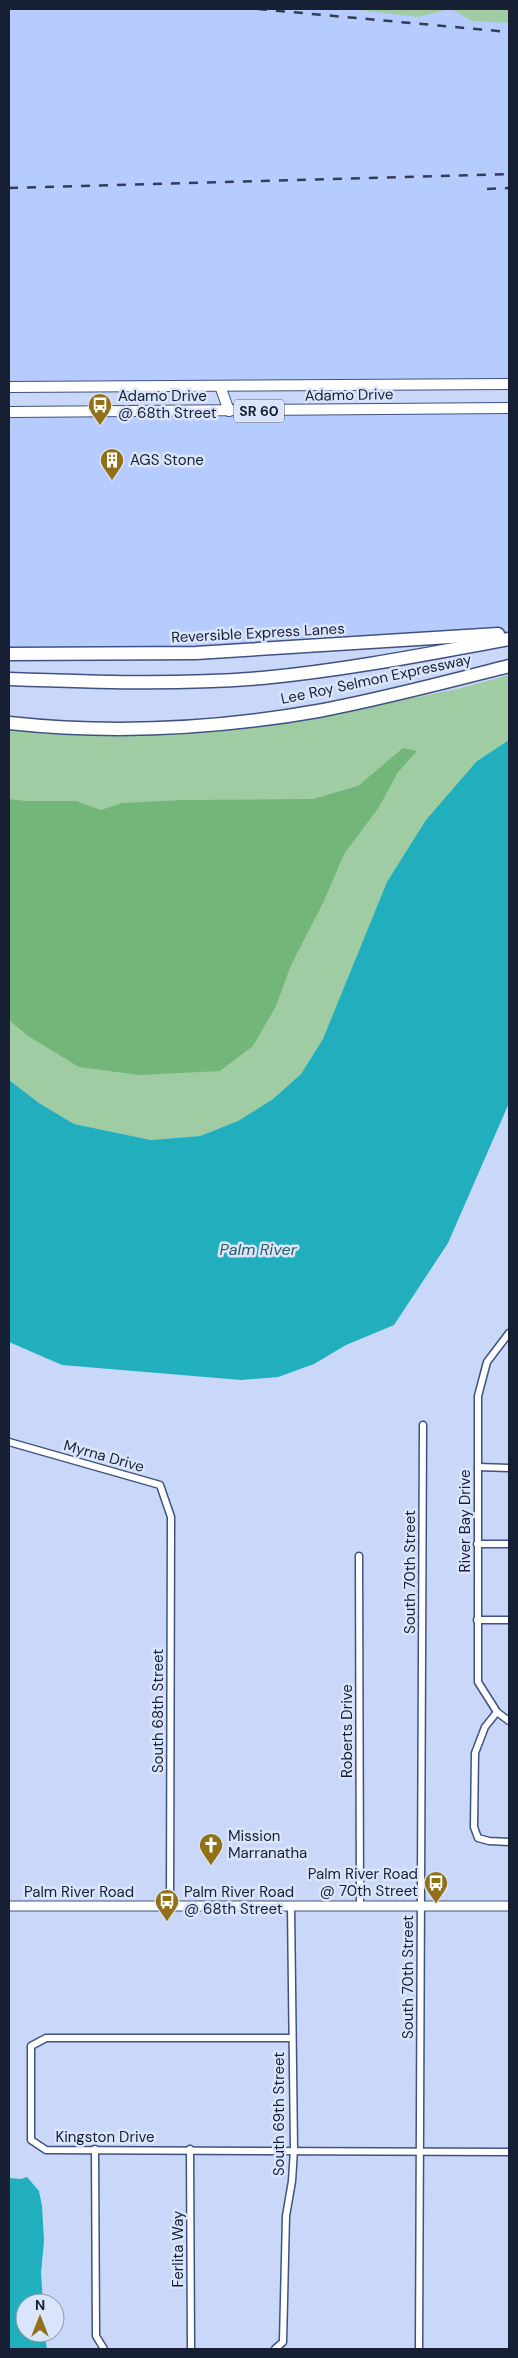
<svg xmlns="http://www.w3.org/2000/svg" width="518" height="2358" viewBox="0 0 518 2358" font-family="'DM Sans',sans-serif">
<rect width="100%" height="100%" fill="#c9d7f8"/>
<g fill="#b7ccfe">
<path d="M9,9H509V379L9,382Z"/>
<path d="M509,409V637L9,655V410Z"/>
</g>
<g fill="#a0cca3">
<path d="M350,9H509V23L472,21L451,9L418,17Z"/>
<path d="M509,675V740L477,761L323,1039L301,1074L273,1099L238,1121L200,1136L151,1140L74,1124L39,1103L9,1080V719L188,724L368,707L457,689Z"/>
</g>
<path fill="#72b679" d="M403,748L417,751L398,772L379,807L344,854L324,901L291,965L276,1006L253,1046L220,1071L139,1075L79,1067L28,1036L9,1020V799L25,801H76L101,810L122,803L183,800L313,799L358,786Z"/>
<g fill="#21aebd">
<path d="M509,740V1103L448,1243L394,1325L346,1345L314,1364L278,1377L241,1380L62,1365L9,1342V1080L39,1103L74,1124L151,1140L200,1136L238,1121L273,1099L301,1074L323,1039L387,882L426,820L477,761Z"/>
<path d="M27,2177L39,2191L42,2206L44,2241L41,2273L43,2303H25V2333H44L47,2349H9V2178L21,2179Z"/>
</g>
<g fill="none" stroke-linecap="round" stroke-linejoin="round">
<g stroke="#3f5281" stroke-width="9">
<g id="street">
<path d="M509,1333L487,1362L478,1396V1682L497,1712L509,1721"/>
<path d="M9,1442L160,1485L171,1517L170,1906"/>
<path d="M478,1467L509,1468"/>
<path d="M477,1544H509"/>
<path d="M359,1556L360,1906"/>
<path d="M477,1620H509"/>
<path d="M497,1712L485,1727L475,1753L474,1827L478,1838L489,1841L509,1842"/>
<path d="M292,2038H46L31,2046V2140L46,2150L509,2152"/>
<path d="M95,2149L96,2336L104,2349"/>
<path d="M190,2149L191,2349"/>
<path d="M275,2349L283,2342L286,2216L292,2181L294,2149L291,1906"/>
<path d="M419,2349L423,1425"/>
</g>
</g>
<g stroke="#3f5281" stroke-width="11">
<path id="secondary" d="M9,1906H509"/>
</g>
<g stroke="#3f5281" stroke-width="12">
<g id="primary">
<path d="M220,386L229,411"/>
<path d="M9,387L509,384"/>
<path d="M9,412L509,408"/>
</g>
</g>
<g stroke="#3f5281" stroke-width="15">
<g id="highway">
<path d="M9,654L196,653L498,634"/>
<path d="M9,679C93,682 178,685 262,678C346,670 427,654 509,639"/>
<path d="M9,723C111,734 216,729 318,711C382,699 446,682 509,666"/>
</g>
</g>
<use href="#street" stroke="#fff" stroke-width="6"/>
<use href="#secondary" stroke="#fff" stroke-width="9"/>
<use href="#primary" stroke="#fff" stroke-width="10"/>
<use href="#highway" stroke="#fff" stroke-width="12"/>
<g stroke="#333d53" stroke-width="2.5" stroke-dasharray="9 9" stroke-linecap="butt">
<path d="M258,9L509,32"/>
<path d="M9,188L509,174"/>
<path d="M487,189L509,188"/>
</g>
</g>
<defs>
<g id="bus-pin" transform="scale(1.25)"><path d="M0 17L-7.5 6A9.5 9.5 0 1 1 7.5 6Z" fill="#917016" stroke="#dae4fb"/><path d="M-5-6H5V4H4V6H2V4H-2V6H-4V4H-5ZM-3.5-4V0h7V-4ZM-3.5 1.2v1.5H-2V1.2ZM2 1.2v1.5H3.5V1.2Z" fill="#fff"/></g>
<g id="building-pin" transform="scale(1.25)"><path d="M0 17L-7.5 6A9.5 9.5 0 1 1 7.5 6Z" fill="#917016" stroke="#dae4fb"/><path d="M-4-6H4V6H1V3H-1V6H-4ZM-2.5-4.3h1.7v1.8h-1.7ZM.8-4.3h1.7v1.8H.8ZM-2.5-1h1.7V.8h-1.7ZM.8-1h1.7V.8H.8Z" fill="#fff"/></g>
<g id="church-pin" transform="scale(1.25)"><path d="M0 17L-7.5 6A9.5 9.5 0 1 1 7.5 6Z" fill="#917016" stroke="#dae4fb"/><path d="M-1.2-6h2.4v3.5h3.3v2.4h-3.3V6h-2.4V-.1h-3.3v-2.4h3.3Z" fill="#fff"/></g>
</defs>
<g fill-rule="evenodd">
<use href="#bus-pin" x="100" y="405"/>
<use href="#building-pin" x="112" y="460"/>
<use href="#church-pin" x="211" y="1845"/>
<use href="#bus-pin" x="436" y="1883"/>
<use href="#bus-pin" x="167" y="1901"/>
</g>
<g text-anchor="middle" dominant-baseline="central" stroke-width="5" stroke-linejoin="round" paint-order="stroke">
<rect fill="#dae4fb" stroke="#515a6f" stroke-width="1" x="234" y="399.5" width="50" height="23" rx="4"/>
<g font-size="14" font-weight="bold" fill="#161f33">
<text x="259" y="411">SR 60</text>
</g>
<g font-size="15" fill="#161f33" stroke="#dae4fb">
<text transform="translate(349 395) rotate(-1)">Adamo Drive</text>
<text transform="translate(258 633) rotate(-3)">Reversible Express Lanes</text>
<text transform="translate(376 679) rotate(-12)">Lee Roy Selmon Expressway</text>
<text transform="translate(104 1456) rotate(16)">Myrna Drive</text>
<text transform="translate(465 1521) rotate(-90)">River Bay Drive</text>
<text transform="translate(410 1572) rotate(-90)">South 70th Street</text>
<text transform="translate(158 1711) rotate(-90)">South 68th Street</text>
<text transform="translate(347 1731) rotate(-90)">Roberts Drive</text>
<text x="79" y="1892">Palm River Road</text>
<text transform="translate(408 1977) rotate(-90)">South 70th Street</text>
<text transform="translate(279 2114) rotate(-90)">South 69th Street</text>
<text x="105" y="2137">Kingston Drive</text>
<text transform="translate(178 2249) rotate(-90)">Ferlita Way</text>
</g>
<g font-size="15" fill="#161f33" stroke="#dae4fb" text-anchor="start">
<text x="118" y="396">Adamo Drive<tspan x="118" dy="17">@ 68th Street</tspan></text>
<text x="130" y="460">AGS Stone</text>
<text x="228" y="1836">Mission<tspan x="228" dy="17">Marranatha</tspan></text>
<text x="418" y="1874" text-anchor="end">Palm River Road<tspan x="418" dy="17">@ 70th Street</tspan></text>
<text x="184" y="1892">Palm River Road<tspan x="184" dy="17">@ 68th Street</tspan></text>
</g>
<g font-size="16" font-style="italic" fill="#2a5f66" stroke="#dae4fb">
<text x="258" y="1249">Palm River</text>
</g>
</g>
<rect width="518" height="2358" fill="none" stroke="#161f33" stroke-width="20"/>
<g transform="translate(40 2318)"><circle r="24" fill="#dae4fb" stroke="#8c95ab"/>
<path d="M0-4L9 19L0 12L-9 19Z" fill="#917016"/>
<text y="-8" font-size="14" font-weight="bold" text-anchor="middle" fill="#161f33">N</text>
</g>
</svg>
